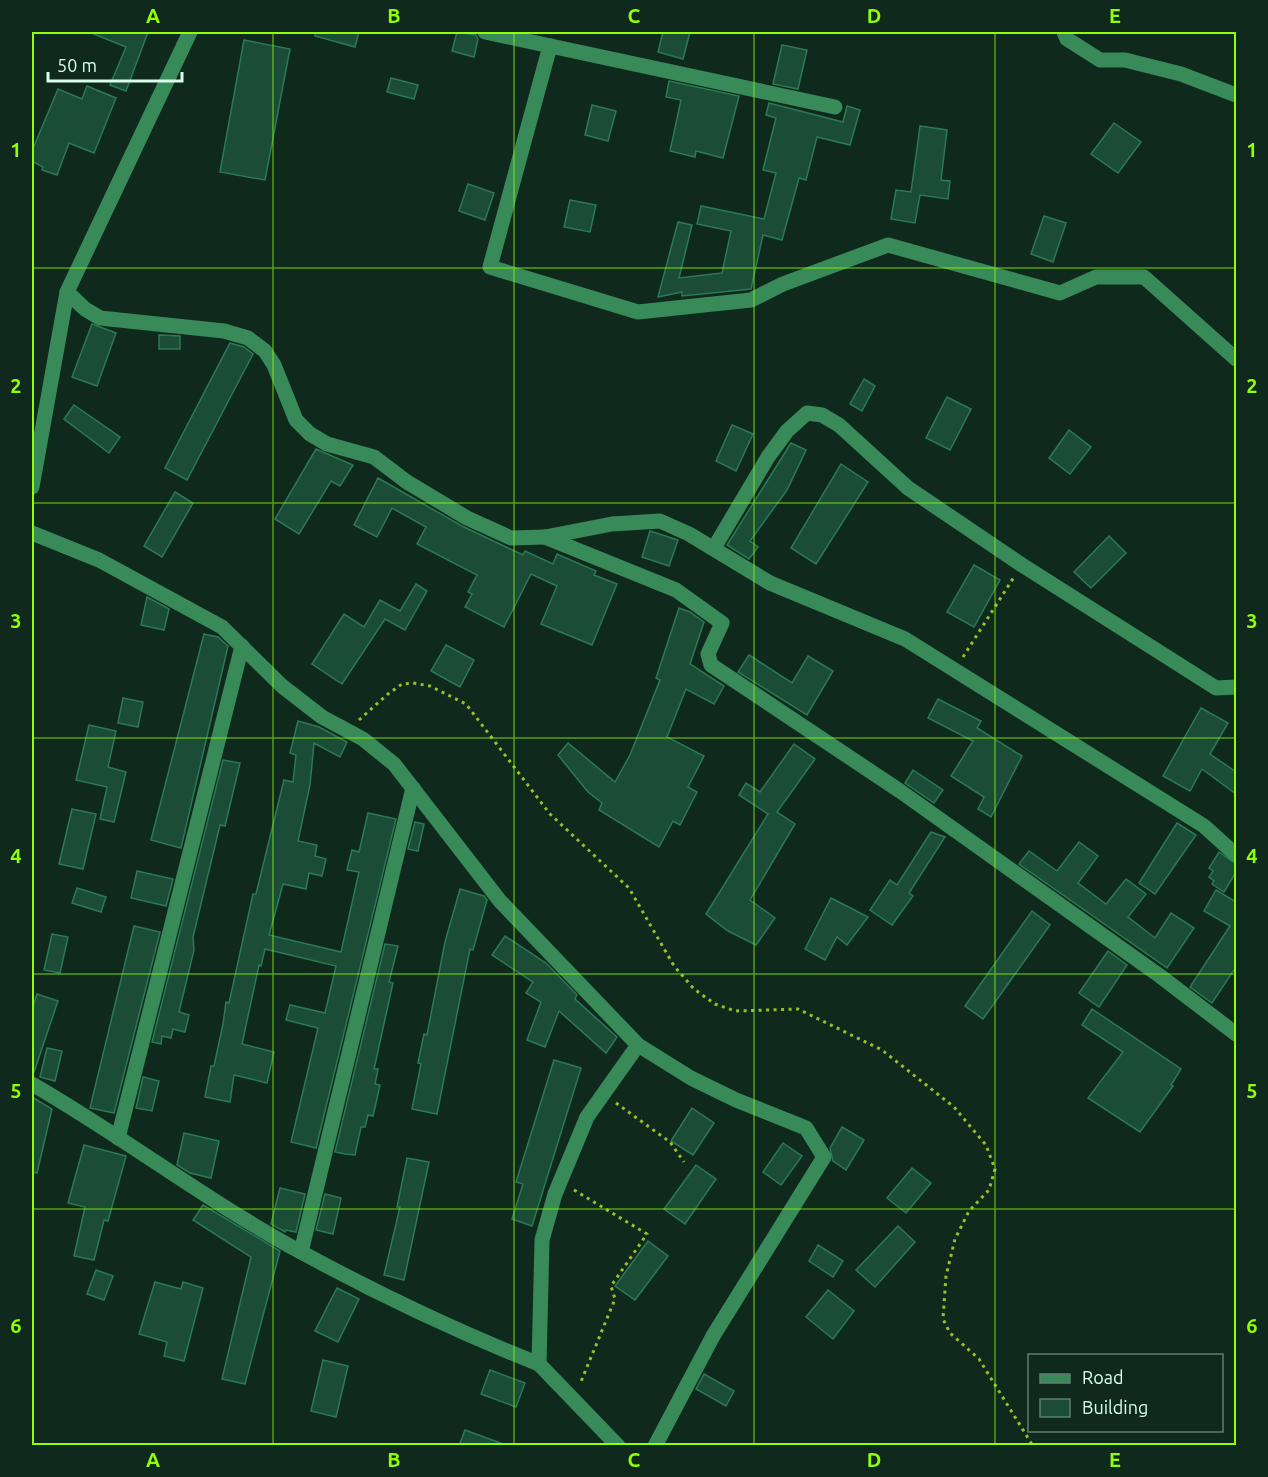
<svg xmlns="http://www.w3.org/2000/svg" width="1268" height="1477" viewBox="0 0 1268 1477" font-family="Ubuntu,sans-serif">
<rect width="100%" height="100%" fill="#0f2a1d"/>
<g fill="#1a4c36" stroke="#2c7956" stroke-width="1.5">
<path d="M89,32H148L126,91L110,85L126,47Z"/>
<path d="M315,32H359L355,47L315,36Z"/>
<path d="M457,32L476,35L478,39L474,57L452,51Z"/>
<path d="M663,32H690L683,59L658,52Z"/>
<path d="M244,40L290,49L265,180L220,172Z"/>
<path d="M782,45L807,50L798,89L773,84Z"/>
<path d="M391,78L418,85L414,99L387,92Z"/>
<path d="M669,81L739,96L723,158L696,151L695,157L670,151L681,100L666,97Z"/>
<path d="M87,86L116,98L94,153L69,143L57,175L42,170L43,167L32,161V151L58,89L82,99Z"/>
<path d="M769,103L843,122L847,106L860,110L850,145L817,137L806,180L799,178L782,240L763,235L751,289L682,296V292L658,297L678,222L692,225L679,278L722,273L731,231L697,224L701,206L764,219L776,173L763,170L776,118L766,115Z"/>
<path d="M592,105L616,111L608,141L585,135Z"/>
<path d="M1114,123L1141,142L1118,173L1091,154Z"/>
<path d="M920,126L947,130L941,180L950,181L948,199L920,195L915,223L891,219L896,190L911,192Z"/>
<path d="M468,184L494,193L485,220L459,211Z"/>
<path d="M570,200L596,205L590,232L564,227Z"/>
<path d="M1044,216L1066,223L1053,262L1031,254Z"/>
<path d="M92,324L116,333L97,386L72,377Z"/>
<path d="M159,335L180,336V349H159Z"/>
<path d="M230,343L244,347L253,354L187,480L165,468Z"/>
<path d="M864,379L875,386L862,411L850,404Z"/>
<path d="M947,397L971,409L950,450L926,438Z"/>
<path d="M74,405L120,437L109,453L64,419Z"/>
<path d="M732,425L753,434L736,471L716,461Z"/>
<path d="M1069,430L1091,447L1070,474L1049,458Z"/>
<path d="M791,443L806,450L787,490L750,541L758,547L749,559L727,545Z"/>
<path d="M316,449L353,465L340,486L331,481L299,534L275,519Z"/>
<path d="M841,464L868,482L816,564L791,548Z"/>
<path d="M378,478L462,526L523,555L525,551L553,564L557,554L596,571L594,575L617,584L592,645L541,624L557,586L531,574L504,627L465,607L472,594L468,592L477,575L417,544L426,527L392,508L377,537L354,525Z"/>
<path d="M175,492L193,503L162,557L144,546Z"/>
<path d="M650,531L678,540L669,566L642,557Z"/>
<path d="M1109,536L1126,553L1091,588L1074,572Z"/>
<path d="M974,565L1000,580L974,627L947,612Z"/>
<path d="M416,584L427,591L405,630L385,619L342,684L312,664L344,614L364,627L380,600L400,611Z"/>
<path d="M147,597L169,609L164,630L141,625Z"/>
<path d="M679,608L690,612L704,622L690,664L724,686L714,704L686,689L667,737L704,756L688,787L697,792L680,825L673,821L659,847L599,810L602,803L588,792L558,755L568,743L615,782L630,755L660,680L656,678Z"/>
<path d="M204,634L218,637L228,646L181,848L151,840Z"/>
<path d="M446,645L474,660L460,687L431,671Z"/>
<path d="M749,655L792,683L808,656L833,671L807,715L738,672Z"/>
<path d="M123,698L143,702L138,727L118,723Z"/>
<path d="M938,699L981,721L977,728L1022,756L991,817L978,809L984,797L951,776L973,741L928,718Z"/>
<path d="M1201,708L1228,723L1210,754L1236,772V794L1202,769L1190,791L1163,776Z"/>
<path d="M298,721L319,727L347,742L340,757L314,743L310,785L298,841L317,845L315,856L326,859L322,876L309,873L306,889L283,884L269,935L341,952L359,872L347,870L352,850L359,852L368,813L396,819L316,1148L291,1142L318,1028L286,1020L290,1005L325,1013L336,966L265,949L261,966L259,965L242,1044L274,1052L267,1083L234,1075L230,1102L205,1097L211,1066H214L223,1024L226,1002L229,1003L253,894H256L284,780L293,782L296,755L290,753Z"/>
<path d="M89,725L116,731L108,767L126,772L114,822L100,819L107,787L76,780Z"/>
<path d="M794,744L815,759L777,812L795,824L750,900L775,918L756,945L728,931L706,914L768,814L739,795L746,783L760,792Z"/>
<path d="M223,760L240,763L225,826L220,825L193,937L194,950L179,1012L189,1015L185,1032L173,1029L171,1038L162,1036L161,1044L152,1042Z"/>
<path d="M913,770L943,790L934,803L905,783Z"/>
<path d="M72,809L96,814L83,869L59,864Z"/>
<path d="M415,822L424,824L418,851L408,849Z"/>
<path d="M1177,823L1196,835L1155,894L1139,883Z"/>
<path d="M931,832L945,837L909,893L913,896L892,925L870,910L890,880L897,885Z"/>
<path d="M1079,842L1098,856L1078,883L1106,904L1126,879L1146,894L1128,917L1155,938L1171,913L1194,928L1167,968L1019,864L1029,851L1057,871Z"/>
<path d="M1219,852L1236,864V872L1224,892L1212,884L1214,881L1209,877L1213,871L1209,868Z"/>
<path d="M137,871L173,879L166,906L131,898Z"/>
<path d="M77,888L106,897L101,912L72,903Z"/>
<path d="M460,889L484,896L487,900L473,950L470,949L437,1114L412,1109L421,1064L418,1063L424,1034L427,1035L445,942Z"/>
<path d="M1216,890L1236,902V967L1212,1003L1190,987L1230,926L1204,911Z"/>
<path d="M831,898L868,917L847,945L837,937L825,960L805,949Z"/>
<path d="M1032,911L1050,925L983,1019L965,1006Z"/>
<path d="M134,926L160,932L114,1113L90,1108Z"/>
<path d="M52,934L68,937L60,973L44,970Z"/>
<path d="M505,936L546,963L577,995L575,999L617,1037L606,1053L559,1011L545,1047L527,1040L541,1002L526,993L533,982L492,955Z"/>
<path d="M385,944L398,946L389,982L393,983L374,1069H378L375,1084L380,1085L373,1116L368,1115L365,1127H361L355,1155L345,1154L335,1152Z"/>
<path d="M1108,951L1127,965L1099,1007L1079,993Z"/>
<path d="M37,994L58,1001L34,1072H32V1010Z"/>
<path d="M1092,1009L1181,1069L1171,1085L1173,1086L1140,1132L1088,1098L1123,1052L1082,1025Z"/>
<path d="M47,1048L62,1051L55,1081L40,1077Z"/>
<path d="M554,1060L581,1068L532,1226L512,1219L523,1184L516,1182Z"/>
<path d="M143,1077L159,1081L152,1111L136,1108Z"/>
<path d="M32,1097L52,1109L37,1173L32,1172Z"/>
<path d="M692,1108L714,1123L693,1155L671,1141Z"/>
<path d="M842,1127L864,1140L846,1170L833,1161L830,1148Z"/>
<path d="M184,1133L219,1141L211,1178L190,1173L177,1165Z"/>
<path d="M783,1143L802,1156L781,1185L763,1172Z"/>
<path d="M84,1145L126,1156L108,1221L104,1220L94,1260L74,1256L85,1207L68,1203Z"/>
<path d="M407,1158L429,1162L404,1280L384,1275L400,1207H397Z"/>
<path d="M696,1165L716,1179L685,1224L664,1209Z"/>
<path d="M912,1168L931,1183L906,1213L887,1198Z"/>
<path d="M280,1188L305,1194L296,1232L286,1230L285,1232L271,1224Z"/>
<path d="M325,1194L341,1198L333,1234L316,1230Z"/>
<path d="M203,1205L280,1251L245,1384L222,1379L251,1257L193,1220Z"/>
<path d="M898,1226L915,1242L875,1287L856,1270Z"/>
<path d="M648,1241L668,1256L635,1300L615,1286Z"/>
<path d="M818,1245L843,1261L833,1277L809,1261Z"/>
<path d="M96,1270L113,1276L104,1300L87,1294Z"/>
<path d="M155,1282L181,1289L183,1282L203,1288L184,1361L164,1356L167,1342L139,1334Z"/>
<path d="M337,1288L359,1299L338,1342L315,1331Z"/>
<path d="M828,1290L854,1311L833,1339L806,1317Z"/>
<path d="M323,1360L348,1366L336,1417L311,1411Z"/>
<path d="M490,1370L525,1383L516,1407L481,1394Z"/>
<path d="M704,1374L734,1391L726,1406L696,1389Z"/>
<path d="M465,1430L503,1444L502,1446H459Z"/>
</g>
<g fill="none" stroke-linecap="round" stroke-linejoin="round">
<g stroke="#96c12b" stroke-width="3" stroke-dasharray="3 4.5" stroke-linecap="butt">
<path d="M963,657L1014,577"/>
<path d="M359,720L388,694L402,684L413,683L430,686L466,704L550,814L629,888L674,966L694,989L715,1004L735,1011L798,1009L882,1050L954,1107L986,1145L995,1169L989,1190L969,1211L955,1239L946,1276L943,1319L950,1333L979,1359L1033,1446"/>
<path d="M616,1103L670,1142L684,1162"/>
<path d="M574,1190L647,1234L611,1286L615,1299L580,1384"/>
</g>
<g stroke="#388b58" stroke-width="15">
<path d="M485,32L835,107"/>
<path d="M1064,32L1067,39L1100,60H1125L1181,74L1236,95"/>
<path d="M550,46L490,267L638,312L751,300L783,284L888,245L1060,293L1096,277H1144L1236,359"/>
<path d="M67,292L85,309L100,318L224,331L248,338L265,351L274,365L296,420L310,434L327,444L374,457L407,482L467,518L511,538L545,537L612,524L660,521L689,534L770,583L905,639L1204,826L1236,855"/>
<path d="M32,487L67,292L190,32"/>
<path d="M32,533L99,560L222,627L282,686L322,717L363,739L394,764L500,901L638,1045L587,1117L555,1194L542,1240L539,1364L618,1446"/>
<path d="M545,537L676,590L722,623L708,654L711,665L900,791L1160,976L1236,1034"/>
<path d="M714,548L768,457L787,431L807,413L822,415L839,425L908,488L1022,565L1216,688L1236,687"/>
<path d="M638,1045L691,1078L736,1100L806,1128L824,1157L713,1336L655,1446"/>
<path d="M32,1084C124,1137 208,1202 301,1252C378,1294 458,1332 539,1364"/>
<path d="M118,1138L242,646"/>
<path d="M301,1252L413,788"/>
</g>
</g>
<path fill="none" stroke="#8fff05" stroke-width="1.5" stroke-opacity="0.55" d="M273,32V1446M514,32V1446M754,32V1446M995,32V1446M32,268H1236M32,503H1236M32,738H1236M32,974H1236M32,1209H1236"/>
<rect width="1268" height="1477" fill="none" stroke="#0f2a1d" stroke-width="66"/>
<rect x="1028" y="1354" width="195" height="78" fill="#0f2a1d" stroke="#607f6f" stroke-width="1.5"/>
<rect x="1040" y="1374" width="30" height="9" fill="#388b58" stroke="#607f6f" stroke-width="1.5"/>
<text x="1082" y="1384" font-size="18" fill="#d9ffea">Road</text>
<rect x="1040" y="1399" width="30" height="18" fill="#1a4c36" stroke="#607f6f" stroke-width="1.5"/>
<text x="1082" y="1414" font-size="18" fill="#d9ffea">Building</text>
<path d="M48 72v9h134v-9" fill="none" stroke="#d9ffea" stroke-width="3"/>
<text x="57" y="72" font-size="18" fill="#d9ffea" stroke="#0f2a1d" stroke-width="4.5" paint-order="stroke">50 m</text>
<rect x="33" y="33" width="1202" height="1411" fill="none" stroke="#8fff05" stroke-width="2"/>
<g font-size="20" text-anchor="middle" font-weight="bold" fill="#8fff05">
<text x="153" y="23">A</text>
<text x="394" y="23">B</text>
<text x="634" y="23">C</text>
<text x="874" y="23">D</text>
<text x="1115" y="23">E</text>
<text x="16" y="157">1</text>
<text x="1252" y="157">1</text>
<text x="16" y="393">2</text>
<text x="1252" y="393">2</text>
<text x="16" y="628">3</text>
<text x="1252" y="628">3</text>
<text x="16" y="863">4</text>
<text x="1252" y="863">4</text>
<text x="16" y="1098">5</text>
<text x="1252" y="1098">5</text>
<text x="16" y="1333">6</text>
<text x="1252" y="1333">6</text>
<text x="153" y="1467">A</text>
<text x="394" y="1467">B</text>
<text x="634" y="1467">C</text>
<text x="874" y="1467">D</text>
<text x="1115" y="1467">E</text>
</g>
</svg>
